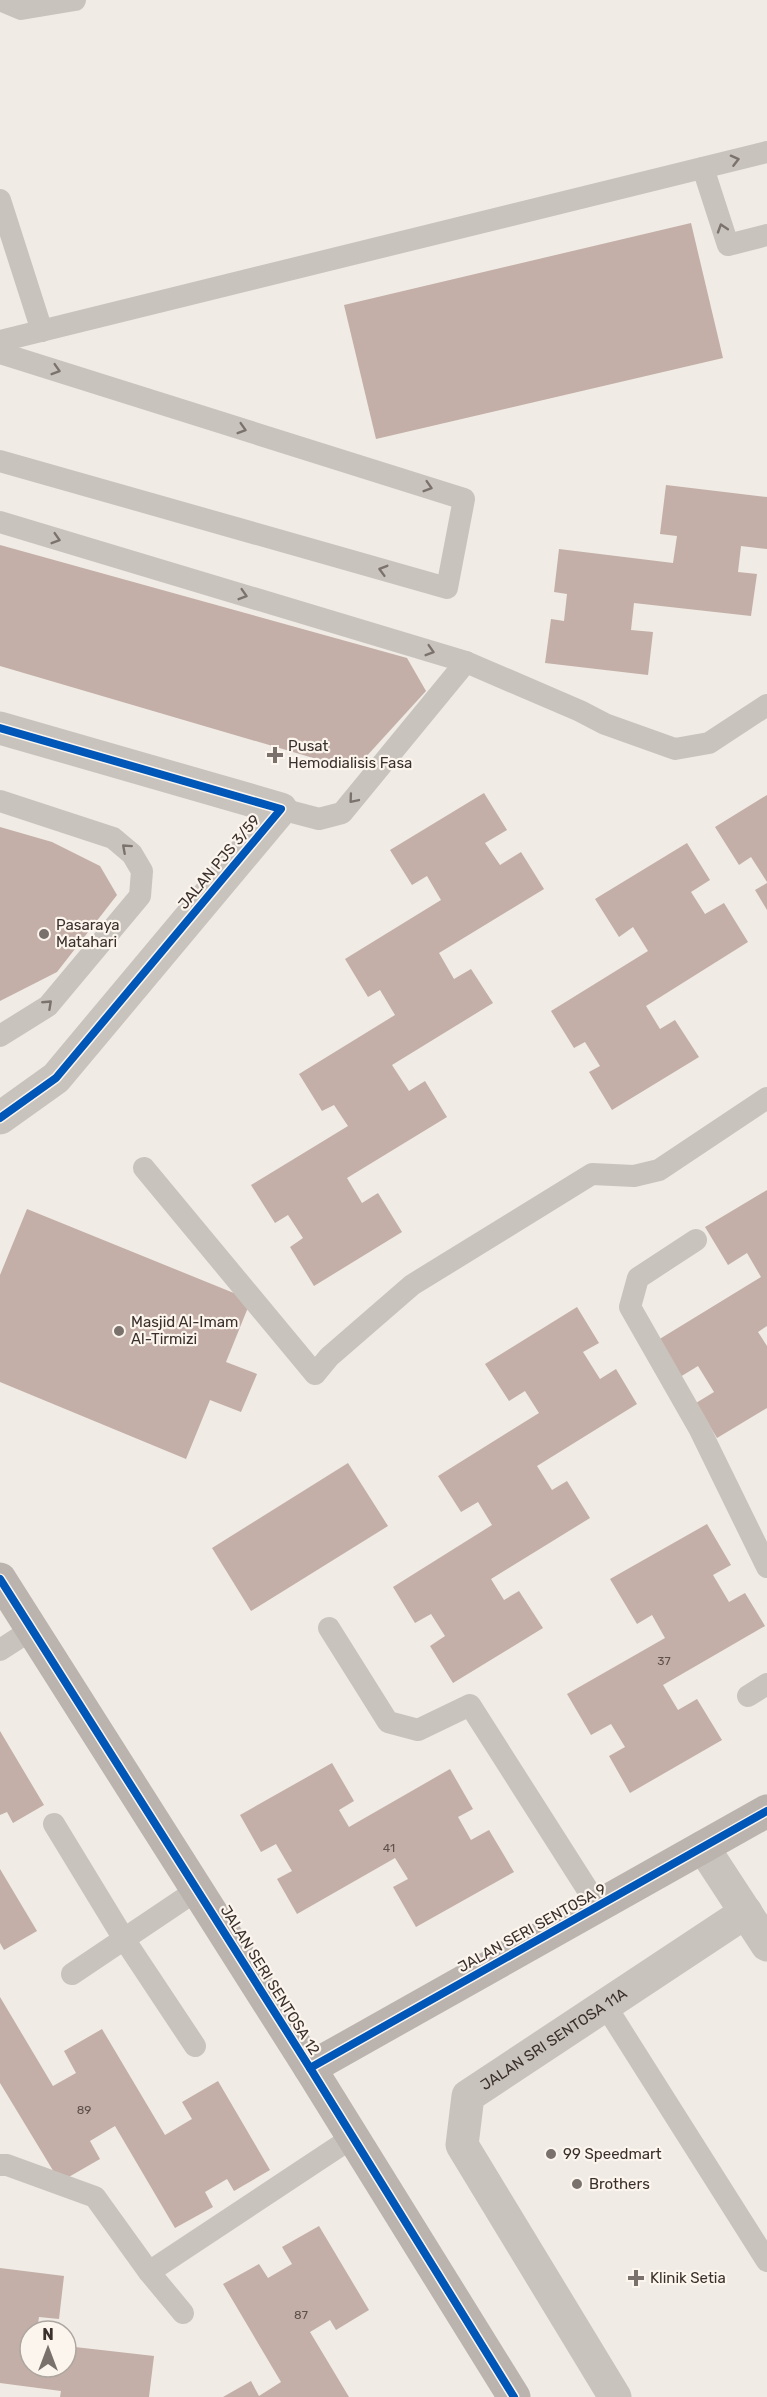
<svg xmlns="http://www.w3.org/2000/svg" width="767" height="2397" viewBox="0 0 767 2397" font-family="Rubik,sans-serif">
<rect width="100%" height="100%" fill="#f0ebe5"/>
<g fill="#c3afa7">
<path d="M691,223L723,358L376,439L344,305Z"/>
<path d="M666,485L767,497V549L741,546L738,572L757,574L751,616L634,603L631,630L653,632L648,675L545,663L551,619L564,621L567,594L554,592L559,549L673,563L677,536L660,534Z"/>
<path d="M0,545L407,658L426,691L354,770L0,666Z"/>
<path d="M484,793L507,830L485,843L500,865L521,852L544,889L439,953L454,979L471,969L493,1003L392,1065L409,1091L425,1081L447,1117L347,1178L362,1203L378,1193L402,1232L314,1286L290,1247L303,1238L288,1215L275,1223L251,1185L348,1126L334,1105L322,1111L299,1074L395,1015L380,990L368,997L345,959L441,900L427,876L412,885L390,850Z"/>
<path d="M767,795V882L751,857L739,865L715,827Z"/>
<path d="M0,827L52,842L100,866L117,895L57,972L0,1001Z"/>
<path d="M687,843L710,880L691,892L705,914L724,903L748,942L646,1006L660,1029L675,1020L699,1057L612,1110L589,1072L600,1066L585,1042L574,1048L551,1011L648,951L633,927L619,937L595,899Z"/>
<path d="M767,883V910L755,890Z"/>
<path d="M767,1190V1326L758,1332L767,1346V1408L717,1438L696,1403L714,1392L698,1366L680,1377L658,1340L761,1277L747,1253L728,1265L705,1227Z"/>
<path d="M27,1209L251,1300L226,1362L257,1374L241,1412L210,1400L186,1459L0,1382V1275Z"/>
<path d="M577,1307L599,1343L583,1352L600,1379L616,1369L637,1404L537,1466L552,1490L567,1481L590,1518L491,1579L504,1600L519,1591L543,1628L453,1683L430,1646L445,1636L431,1614L415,1623L393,1587L492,1525L478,1502L461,1512L438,1476L539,1413L525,1391L509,1401L485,1364Z"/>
<path d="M348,1463L388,1526L251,1611L212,1548Z"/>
<path d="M707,1524L731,1565L713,1575L729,1602L745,1593L765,1626L663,1685L678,1710L697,1699L722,1740L630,1793L609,1756L625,1747L611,1724L591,1735L567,1694L665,1638L652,1615L637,1624L610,1579Z"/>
<path d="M0,1731L44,1805L13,1823L7,1812L0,1815Z"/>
<path d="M332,1763L354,1801L339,1810L349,1827L450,1769L473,1809L458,1817L471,1840L489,1830L514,1872L416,1927L393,1887L408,1879L395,1858L297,1914L277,1879L292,1871L276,1844L261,1852L240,1815Z"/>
<path d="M0,1869L37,1931L4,1950L0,1943Z"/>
<path d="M0,1997L53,2086L76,2073L64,2051L102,2029L165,2135L192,2119L182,2102L218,2081L270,2170L234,2191L227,2179L205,2192L213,2207L175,2228L115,2126L90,2141L100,2159L60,2182L0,2083Z"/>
<path d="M319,2226L369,2310L336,2330L330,2320L310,2332L349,2397H223L251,2381L259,2396L281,2382L223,2284L259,2264L268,2278L292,2264L282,2247Z"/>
<path d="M0,2268L64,2276L59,2319L39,2317L37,2331H30V2367H66V2346L154,2356L149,2397H60L61,2391L0,2383Z"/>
</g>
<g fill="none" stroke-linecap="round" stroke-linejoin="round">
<g stroke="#c9c3be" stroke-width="22">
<path d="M0,0L21,9L75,0"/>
<path d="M703,168L728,245L767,235"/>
<path d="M0,200L42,331"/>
<path d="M0,341L767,152"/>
<path d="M0,353L464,499L447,588L0,461"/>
<path d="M0,522L466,662L342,813L319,819L281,809"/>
<path d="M466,662L580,711L605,724L675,749L709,743L767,705"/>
<path d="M0,801L113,838L132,854L142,871L140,896L48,1006L0,1036"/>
<path d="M144,1168L315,1374L329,1357L412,1285L592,1174L634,1176L659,1170L767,1098"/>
<path d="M696,1240L638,1278L630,1307L699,1428L767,1567"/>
<path d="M329,1628L388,1722L418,1730L470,1705L598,1906"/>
<path d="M0,1650L31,1630"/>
<path d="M748,1696L767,1684"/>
<path d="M54,1824L124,1939L195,2046"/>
<path d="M72,1974L197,1890"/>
<path d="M605,2005L767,2261"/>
<path d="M0,2165H7L95,2197L149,2272L183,2313"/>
<path d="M149,2272L353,2137"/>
</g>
<g stroke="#c9c3be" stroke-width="33">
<path d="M0,728L281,809L56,1078L0,1118"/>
<path d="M703,1847L767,1945"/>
<path id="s1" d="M615,2397L462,2145L468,2096L746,1912"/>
</g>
<g stroke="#bab3ae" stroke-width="33">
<path d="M0,1579L310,2068L514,2397"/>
<path d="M310,2068L767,1811"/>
</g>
<g stroke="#fbf5ee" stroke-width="11">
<g id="cycleway">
<path d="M0,728L281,809L56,1078L0,1118"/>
<path d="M0,1579L310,2068L514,2397"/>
<path d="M310,2068L767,1811"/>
</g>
</g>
<use href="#cycleway" stroke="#0057b8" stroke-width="8"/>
</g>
<defs><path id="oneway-chevron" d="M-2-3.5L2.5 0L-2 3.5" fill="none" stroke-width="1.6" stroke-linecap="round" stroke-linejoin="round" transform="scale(1.5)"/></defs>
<g stroke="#7b726d">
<use href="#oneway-chevron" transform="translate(735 160) rotate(-14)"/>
<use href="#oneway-chevron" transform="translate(722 228) rotate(-108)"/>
<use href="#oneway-chevron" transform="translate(56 370) rotate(17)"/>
<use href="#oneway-chevron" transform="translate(242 429) rotate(17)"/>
<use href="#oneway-chevron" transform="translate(428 487) rotate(17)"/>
<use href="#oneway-chevron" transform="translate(56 539) rotate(17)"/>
<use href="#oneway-chevron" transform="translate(383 570) rotate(-164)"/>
<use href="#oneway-chevron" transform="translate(243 595) rotate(17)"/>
<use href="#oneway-chevron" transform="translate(430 651) rotate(17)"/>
<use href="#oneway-chevron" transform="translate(353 799) rotate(130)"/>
<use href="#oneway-chevron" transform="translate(126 848) rotate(-138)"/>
<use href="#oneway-chevron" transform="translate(48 1004) rotate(-43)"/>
</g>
<g fill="#7a716c" stroke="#fbf5ee" stroke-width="2">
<path d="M272 746h6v6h6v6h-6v6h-6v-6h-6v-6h6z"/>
<circle cx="44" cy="934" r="6"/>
<circle cx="119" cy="1331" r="6"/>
<circle cx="551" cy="2154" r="6"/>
<circle cx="577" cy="2184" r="6"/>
<path d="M633 2269h6v6h6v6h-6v6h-6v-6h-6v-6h6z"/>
</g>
<g text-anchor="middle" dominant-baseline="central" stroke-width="4.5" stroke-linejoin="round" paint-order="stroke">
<g font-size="12" fill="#5d504a">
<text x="664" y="1661">37</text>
<text x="389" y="1848">41</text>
<text x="84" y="2110">89</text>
<text x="301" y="2315">87</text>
</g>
<g font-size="15" fill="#3b302b" stroke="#fbf5ee" text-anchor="start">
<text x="288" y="746">Pusat<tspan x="288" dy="17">Hemodialisis Fasa</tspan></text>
<text x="56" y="925">Pasaraya<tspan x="56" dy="17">Matahari</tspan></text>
<text x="131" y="1322">Masjid Al-Imam<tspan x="131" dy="17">Al-Tirmizi</tspan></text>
<text x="563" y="2154">99 Speedmart</text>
<text x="589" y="2184">Brothers</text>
<text x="650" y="2278">Klinik Setia</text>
</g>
<g font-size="15" fill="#3b302b" stroke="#fbf5ee">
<text transform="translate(219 862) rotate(-50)">JALAN PJS 3/59</text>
<text transform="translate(532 1928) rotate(-29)">JALAN SERI SENTOSA 9</text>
<text transform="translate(270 1980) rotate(58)">JALAN SERI SENTOSA 12</text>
<text stroke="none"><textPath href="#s1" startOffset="447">JALAN SRI SENTOSA 11A</textPath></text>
</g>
</g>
<g transform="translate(48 2349)"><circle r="28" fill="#fbf5ee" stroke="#aea6a0" stroke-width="1.5"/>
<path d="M0-4.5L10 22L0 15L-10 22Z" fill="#7a716c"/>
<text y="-9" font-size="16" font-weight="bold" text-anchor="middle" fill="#3b302b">N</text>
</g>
</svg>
